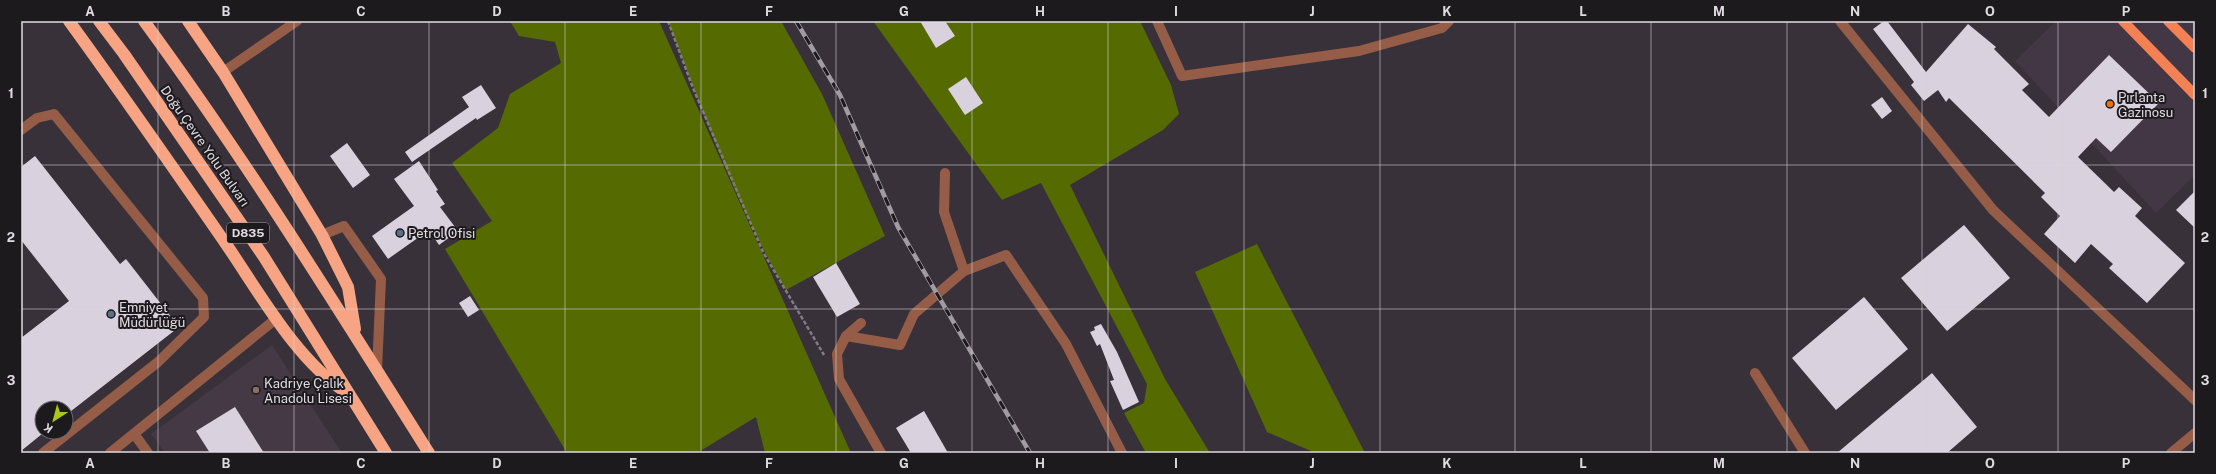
<svg xmlns="http://www.w3.org/2000/svg" width="2216" height="474" viewBox="0 0 2216 474" font-family="'Public Sans',sans-serif">
<rect width="100%" height="100%" fill="#383139"/>
<path fill="#433645" d="M2056,21H2195V175L2156,213L2015,61Z"/>
<path fill="#453946" d="M272,345L342,453H165L151,434Z"/>
<g fill="#556a00">
<path d="M510,21H659L851,453H765L756,417L697,453H567L445,249L492,221L452,163L498,128L510,94L561,63L555,42L519,36Z"/>
<path d="M668,21H781L822,94L885,236L786,290C737,208 703,111 668,21Z"/>
<path d="M873,21H1140L1171,85L1179,114L1163,130L1070,185L1165,379L1210,453H1146L1124,413L1144,403L1147,384L1041,183L1002,200Z"/>
<path d="M1257,244L1365,453H1310L1311,451L1267,432L1195,272Z"/>
</g>
<g fill="#d9d1dd">
<path d="M920,21H945L955,36L936,48Z"/>
<path d="M1884,21H1887L1926,72L1968,24L1996,47L1994,49L2029,84L2022,90L2049,117L2109,55L2159,103L2111,152L2096,138L2078,157L2114,192L2119,187L2142,208L2135,216L2185,263L2147,303L2109,268L2113,264L2091,244L2075,263L2044,234L2060,216L2041,197L2045,193L1949,98L1946,102L1938,90L1924,101L1911,85L1914,82L1873,29Z"/>
<path d="M966,77L983,103L965,115L948,89Z"/>
<path d="M481,85L496,108L477,120L476,118L412,162L405,152L469,107L462,97Z"/>
<path d="M1882,97L1892,111L1882,119L1871,105Z"/>
<path d="M347,143L370,175L353,188L330,156Z"/>
<path d="M35,156L120,264L126,259L179,327L66,415V408H42V434L21,451V338L69,301L21,240V167Z"/>
<path d="M419,161L438,190L436,191L445,204L440,207L458,231L439,245L429,230L388,259L372,236L414,206L394,179Z"/>
<path d="M2195,191V228L2176,210Z"/>
<path d="M1964,225L2010,278L1947,331L1901,278Z"/>
<path d="M836,263L860,304L837,317L813,277Z"/>
<path d="M470,296L479,310L468,317L459,303Z"/>
<path d="M1864,297L1908,349L1836,410L1792,358Z"/>
<path d="M1101,324L1117,352L1139,402L1123,410L1110,381L1114,380L1100,344L1097,346L1090,332L1095,330L1094,327Z"/>
<path d="M1932,373L1977,427L1947,453H1837Z"/>
<path d="M235,407L264,453H210L196,431Z"/>
<path d="M924,411L948,453H911L896,428Z"/>
</g>
<g fill="none" stroke-linecap="round" stroke-linejoin="round">
<path stroke="#817b82" stroke-width="2.5" stroke-dasharray="4 2" stroke-linecap="butt" d="M668,21L693,88L763,252L824,355"/>
<g stroke="#955d47" stroke-width="10">
<path d="M1157,21L1182,76L1359,51L1442,28L1449,21"/>
<path d="M1840,21L1993,210L2195,400"/>
<path d="M223,72L297,21"/>
<path d="M21,130L37,118L54,114L203,298L204,317L199,322L158,362L43,453"/>
<path d="M322,235L344,226L381,279L377,371"/>
<path d="M964,271L1006,255L1066,344L1122,453"/>
<path d="M861,323L846,336L837,354L839,379L881,453"/>
<path d="M846,336L900,345L914,314L964,271L944,212L945,173"/>
<path d="M1755,373L1805,453"/>
<path d="M135,435L148,453"/>
<path d="M110,453L277,318"/>
<path d="M2171,453L2195,433"/>
</g>
<g stroke="#f38153" stroke-width="10">
<path d="M2123,21L2195,95"/>
<path d="M2168,21L2195,48"/>
</g>
<g stroke="#f6a484" stroke-width="12">
<path d="M69,21C123,95 174,169 226,244C259,292 297,361 346,392"/>
<path d="M99,21L124,54L264,257L386,453"/>
<path d="M144,21C246,160 337,307 429,453"/>
<path d="M188,21L223,72L322,235L348,287L355,329"/>
</g>
<g stroke="#a19ca2" stroke-width="4.5">
<path id="rail" d="M796,21L840,95L898,227L1030,453"/>
</g>
<use href="#rail" stroke="#1d1a1e" stroke-width="3" stroke-dasharray="9" stroke-linecap="butt"/>
</g>
<path fill="none" stroke="#e0dbe1" stroke-width="1" stroke-opacity="0.55" d="M158,21V453M294,21V453M429,21V453M565,21V453M701,21V453M836,21V453M972,21V453M1108,21V453M1244,21V453M1380,21V453M1515,21V453M1651,21V453M1787,21V453M1922,21V453M2058,21V453M21,165H2195M21,309H2195"/>
<circle fill="#e8710a" stroke="#1d1a1e" stroke-width="1.5" cx="2110" cy="104" r="4"/>
<g fill="#5c6f8a" stroke="#1d1a1e" stroke-width="1.5">
<circle cx="400" cy="233" r="4"/>
<circle cx="111" cy="314" r="4"/>
</g>
<circle fill="#8d6e63" stroke="#1d1a1e" stroke-width="1.5" cx="256" cy="390" r="4"/>
<g text-anchor="middle" dominant-baseline="central" stroke-width="4" stroke-linejoin="round" paint-order="stroke">
<rect fill="#1d1a1e" stroke="#a6a1a6" stroke-width="1" x="227" y="223" width="42" height="20" rx="3"/>
<g font-size="12" font-weight="bold" fill="#e0dbe1">
<text x="248" y="233">D835</text>
</g>
<g font-size="13" fill="#e0dbe1" stroke="#1d1a1e" text-anchor="start">
<text x="2118" y="97">Pırlanta<tspan x="2118" dy="15">Gazinosu</tspan></text>
<text x="408" y="233">Petrol Ofisi</text>
<text x="119" y="307">Emniyet<tspan x="119" dy="15">Müdürlüğü</tspan></text>
<text x="264" y="383">Kadriye Çalık<tspan x="264" dy="15">Anadolu Lisesi</tspan></text>
</g>
<g font-size="13" fill="#e0dbe1" stroke="#1d1a1e">
<text transform="translate(205 146) rotate(55)">Doğu Çevre Yolu Bulvarı</text>
</g>
</g>
<rect width="2216" height="474" fill="none" stroke="#1d1a1e" stroke-width="44"/>
<g transform="translate(54 420) rotate(216)"><circle r="19" fill="#1d1a1e" stroke="#6b676c"/>
<path d="M0-3L7 15L0 10L-7 15Z" fill="#acc613"/>
<text y="-6" font-size="11" font-weight="bold" text-anchor="middle" fill="#e0dbe1">K</text>
</g>
<rect x="22" y="22" width="2172" height="430" fill="none" stroke="#e0dbe1" stroke-width="1.5"/>
<g font-size="13" text-anchor="middle" font-weight="bold" fill="#e0dbe1">
<text x="90" y="16">A</text>
<text x="226" y="16">B</text>
<text x="361" y="16">C</text>
<text x="497" y="16">D</text>
<text x="633" y="16">E</text>
<text x="769" y="16">F</text>
<text x="904" y="16">G</text>
<text x="1040" y="16">H</text>
<text x="1176" y="16">I</text>
<text x="1312" y="16">J</text>
<text x="1447" y="16">K</text>
<text x="1583" y="16">L</text>
<text x="1719" y="16">M</text>
<text x="1855" y="16">N</text>
<text x="1990" y="16">O</text>
<text x="2126" y="16">P</text>
<text x="11" y="98">1</text>
<text x="2205" y="98">1</text>
<text x="11" y="242">2</text>
<text x="2205" y="242">2</text>
<text x="11" y="385">3</text>
<text x="2205" y="385">3</text>
<text x="90" y="468">A</text>
<text x="226" y="468">B</text>
<text x="361" y="468">C</text>
<text x="497" y="468">D</text>
<text x="633" y="468">E</text>
<text x="769" y="468">F</text>
<text x="904" y="468">G</text>
<text x="1040" y="468">H</text>
<text x="1176" y="468">I</text>
<text x="1312" y="468">J</text>
<text x="1447" y="468">K</text>
<text x="1583" y="468">L</text>
<text x="1719" y="468">M</text>
<text x="1855" y="468">N</text>
<text x="1990" y="468">O</text>
<text x="2126" y="468">P</text>
</g>
</svg>
